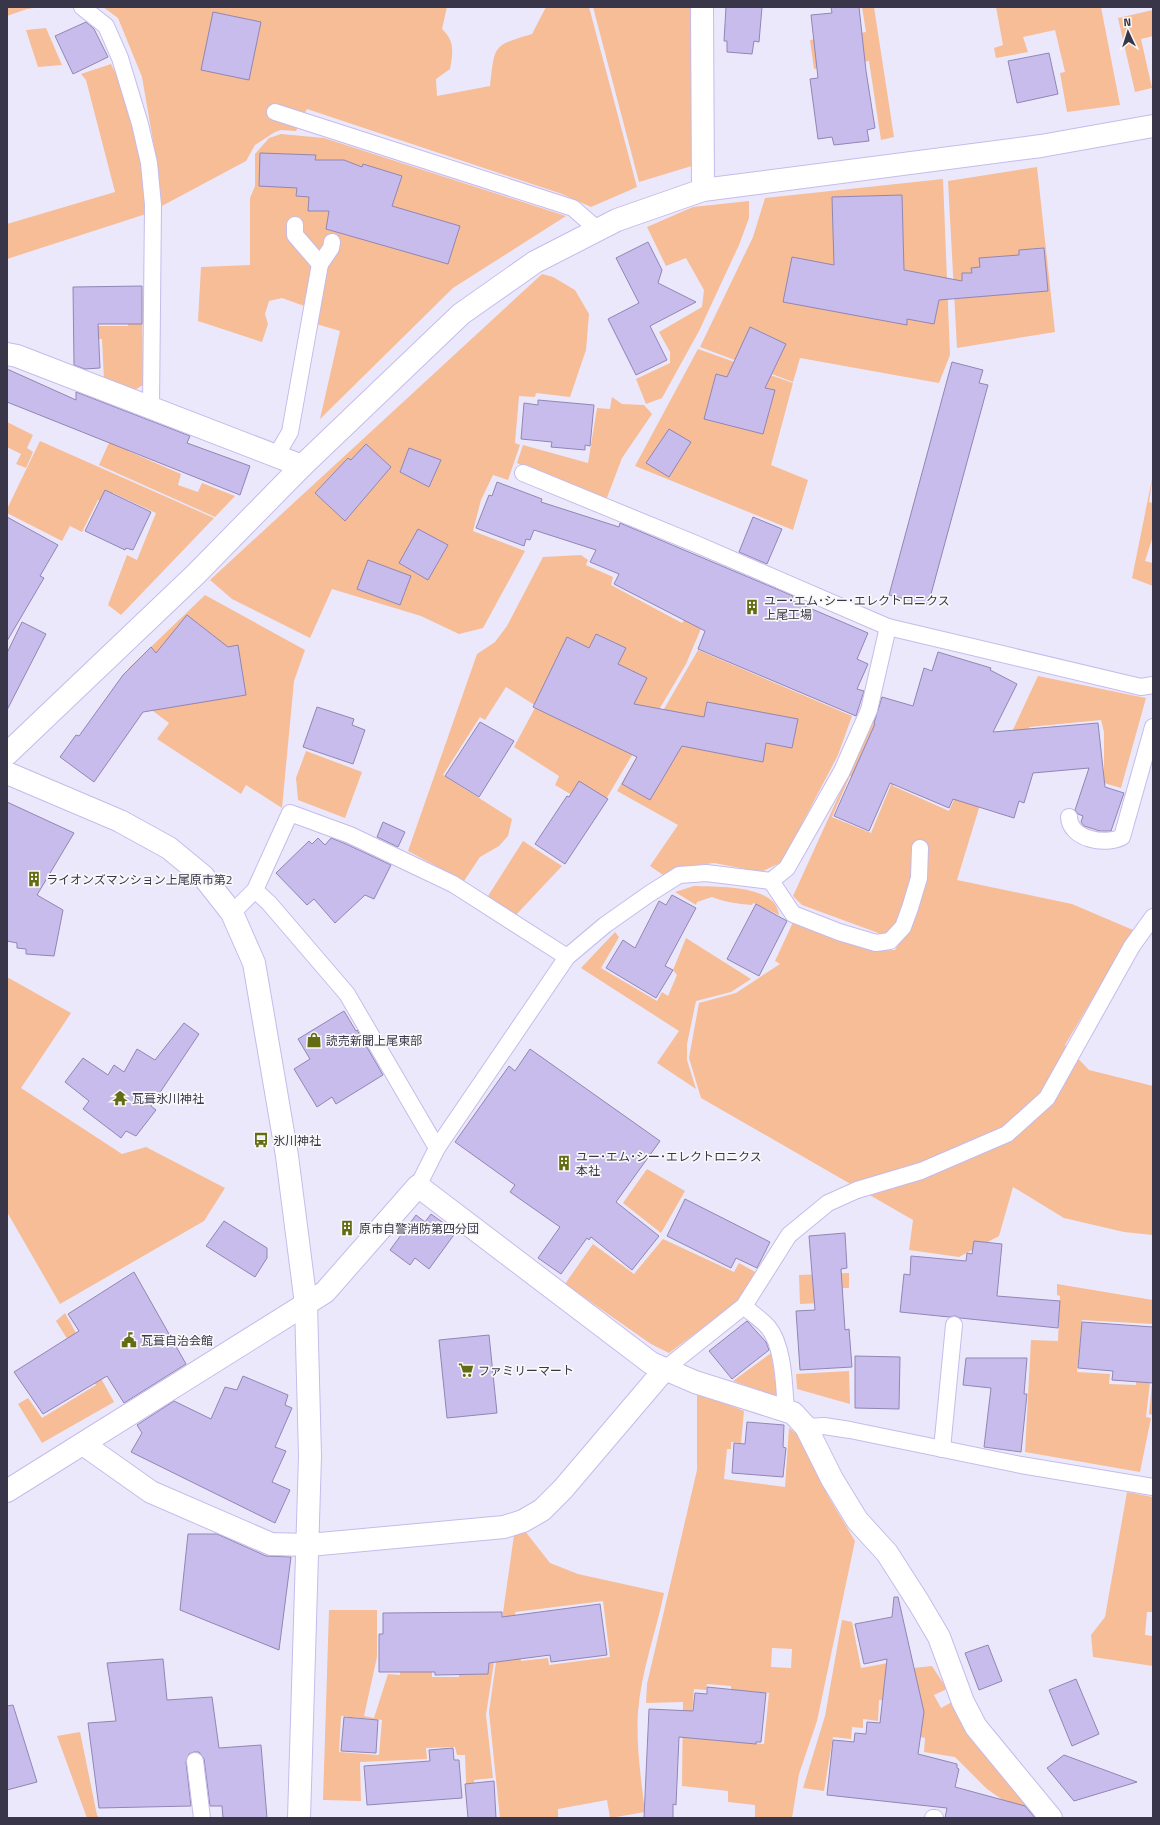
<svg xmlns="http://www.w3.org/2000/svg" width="1160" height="1825" viewBox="0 0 1160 1825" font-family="'Titillium Web','Noto Sans JP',sans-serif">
<rect width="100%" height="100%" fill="#ece8fc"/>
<g fill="#f6bd96" fill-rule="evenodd">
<path d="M7,7H41L27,9L7,16Z"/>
<path d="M103,7H447L442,29C455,41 453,52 450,69L436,79L437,96L490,86C495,45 492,46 532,34L546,7H589L637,187L591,207L562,194L307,109L296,131L281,130L275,132L255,145L246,161L160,207L155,152L142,77L118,18Z"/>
<path d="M593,7H692L695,165L639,182Z"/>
<path d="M862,7H874L894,137L881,140L869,61L814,69L810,40L866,32Z"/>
<path d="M996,7H1101L1120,105L1067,112L1060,73L1065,72L1055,30L1023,37L1028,52L996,58L994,48L1003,45Z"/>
<path d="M1153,10V36L1141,39L1152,88L1135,92L1118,18Z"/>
<path d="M46,28L62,65L38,67L26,30Z"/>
<path d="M111,64L124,90L143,155L146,214L7,259V224L115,192L86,80L81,74Z"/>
<path d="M281,134L324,138L566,216L453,288L320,419L340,331L306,321L307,307L282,298L269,301L265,314L268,324L262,342L198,321L201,267L250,265V198L255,186V154L269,138Z"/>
<path d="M1037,167L1055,332L957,348L948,181Z"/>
<path d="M943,179L950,355L939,383L800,358L793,382L700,347L753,237L765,198Z"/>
<path d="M749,201V218L739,245L699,331L662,398L646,404L636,379L670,363V352L659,332L702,307L704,290L686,258L666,266L647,227L693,207Z"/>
<path d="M542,274L553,277L575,290L589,314L586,350L570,397L536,393L535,397L519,396L515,443L520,445L508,480L493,475L481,500L473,531L525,551L483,628L459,634L421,616L332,589L310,638L232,599L210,580Z"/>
<path d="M127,299H142L143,385L133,391L104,380L102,339L74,340L94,326H128Z"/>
<path d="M698,349L793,383L771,465L808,480L793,530L635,466Z"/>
<path d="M612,397L622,404L644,405L652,414L622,458L605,503L517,463L523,445L588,463L597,408L610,409Z"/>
<path d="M7,422L33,435L27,448L33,452L26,468L16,464L21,454L7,447Z"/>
<path d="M113,434L132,441L128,451L181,474L178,485L198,492L202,483L235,496L215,517L99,465Z"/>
<path d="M40,441L214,518L121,615L108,605L127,555L137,560L156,513L113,493L107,503L98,500L82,532L70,526L62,541L7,513V509Z"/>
<path d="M1153,474L1149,502L1153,503V536L1145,561L1153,563V586L1132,578Z"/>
<path d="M581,555L588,560L586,565L613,577L611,585L682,623L688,614L705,619L686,664L599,811L555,785L559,776L514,747L536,706L506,687L485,720L480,717L443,775L512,819L508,836L499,846L480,857L464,881L408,851L477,654L495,642L507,626L543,557Z"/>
<path d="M205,595L305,650L294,681L282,808L246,785L241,794L157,739L169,723L118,685L129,668Z"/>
<path d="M698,650L852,716L838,755L782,862L761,872L714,863L679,868L666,877L650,866L678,825L617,791Z"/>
<path d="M1038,676L1146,698L1121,788L1104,783V732L1101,720L1029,727L1030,755L998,762Z"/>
<path d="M876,714L910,725L994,759L957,880L1072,904L1133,930L1065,1045L1089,1070L1153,1086V1235L1124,1232L1064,1218L1013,1187L999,1236L959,1257L909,1250L913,1220L701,1098L689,1058L699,1003L736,993L780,964L775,961L794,920L874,951L895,950L900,941L802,905L793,896ZM875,725L885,771L859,760ZM913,740L970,764L949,811L893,786ZM850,776L858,779L892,782L871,833L832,817Z"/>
<path d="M306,751L362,772L345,818L298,800L296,778Z"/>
<path d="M523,841L562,866L515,916L488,896Z"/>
<path d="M694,886C716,887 776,884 779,915L753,903L752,905C737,904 725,902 712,897L697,902L696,905L675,892Z"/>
<path d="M615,932L619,937L601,968L657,1001L662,992L668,996L677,975L673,970L686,938L751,979L731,992L696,1001L687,1044V1060L696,1089L657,1063L679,1031L581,968Z"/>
<path d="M7,977L71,1013L21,1088L122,1154L146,1147L225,1188L204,1221L60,1304L7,1212Z"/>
<path d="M647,1169L685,1191L661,1233L623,1203Z"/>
<path d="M663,1239L734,1272L739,1263L757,1273L744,1297L669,1353L651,1344L565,1284L593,1244L634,1274Z"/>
<path d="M849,1273V1288H840L841,1302L800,1304L799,1275Z"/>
<path d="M1057,1284L1153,1300V1324L1082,1320L1077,1372L1110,1374L1109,1384L1136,1385V1381L1150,1382L1146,1417L1151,1418L1140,1472L1025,1452L1031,1340L1058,1341L1060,1296L1057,1295Z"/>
<path d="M65,1313L114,1402L42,1443L18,1404L28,1398L42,1418L96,1385L56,1321Z"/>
<path d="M771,1353L777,1393L775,1396L733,1381Z"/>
<path d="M849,1371L850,1404L797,1389L796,1374Z"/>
<path d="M1153,1374V1415L1149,1414Z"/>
<path d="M697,1392L744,1411L741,1443L731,1442V1449H727L724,1479L785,1487L789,1428L803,1439L828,1496L855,1541L817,1721L799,1774L792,1818H755V1805L728,1802V1791L682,1786L683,1702L646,1703L647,1684L697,1470ZM772,1648L792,1649L791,1668L771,1667ZM707,1684L731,1686V1690L769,1693L764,1744L690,1738L694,1689L706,1690Z"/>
<path d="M1127,1492L1153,1497V1612H1147L1145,1635L1153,1636V1666L1093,1657L1091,1635L1105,1617Z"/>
<path d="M525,1531L550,1563L578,1574L664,1593C656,1632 641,1672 638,1712C636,1745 641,1779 645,1812L610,1818L607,1800L558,1809V1818H500L489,1712L514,1535ZM603,1601L610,1657L549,1665L548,1658L521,1661L515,1612Z"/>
<path d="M329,1610H377V1657L364,1716L374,1718L388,1674L400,1675L399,1658L432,1669V1677H459V1670L489,1628H499L486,1715L493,1778L474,1780L476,1807H467L465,1755H457L455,1747L426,1748L427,1759L360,1762L361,1801L323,1800ZM341,1716L382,1720L379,1755L339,1752Z"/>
<path d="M842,1620L852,1622L861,1668L893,1662L895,1670L932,1666L947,1689L934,1695L941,1708L954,1701L1039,1818H1029L987,1789L955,1757L924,1752L925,1738L916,1736L908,1704L879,1700L878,1721L863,1719V1728L852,1727L851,1739L833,1737L824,1791L803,1788L825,1716Z"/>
<path d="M80,1732L97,1815L99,1818H87L57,1736Z"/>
</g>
<g fill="#c7bcec" stroke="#9186b4">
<path d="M726,7H762L759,42L754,41L752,54L727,52V41H724Z"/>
<path d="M831,7H859L866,71L875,128L867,130L869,141L834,145L832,137L818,139L810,79L818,78L811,15L832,13Z"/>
<path d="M213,12L261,22L249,80L201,70Z"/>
<path d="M86,22L94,29L108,57L73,74L55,36Z"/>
<path d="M1049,53L1058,94L1017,103L1008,61Z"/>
<path d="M260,153L316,155L315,160H344L362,167L363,164L402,176L392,206L460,226L448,264L326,229L329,211H308L309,197L296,196L297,188L259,186Z"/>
<path d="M902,195L904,270L962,281V273H972L971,268L980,267L979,258L1019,255V250L1044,248L1048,291L939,300L934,324L907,319V325L783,302L792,257L834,265L832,197Z"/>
<path d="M648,242L662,270L658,283L696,302L650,326L667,360L636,375L608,319L639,303L616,258Z"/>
<path d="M142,286V324H98L100,368L85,369L74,365L73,287Z"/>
<path d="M750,327L786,344L765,388L775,390L763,434L704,419L716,374L727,377Z"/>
<path d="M952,362L983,370L979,383L988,385L928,605L889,595Z"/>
<path d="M7,369L76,400V392L190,436L187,443L250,466L240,495L7,402Z"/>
<path d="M538,400L594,405L590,446L585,445V450L551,447L552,442L521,439L524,403L538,405Z"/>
<path d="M669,429L691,442L669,477L646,463Z"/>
<path d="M366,444L391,467L345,521L315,493L348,458L351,460Z"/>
<path d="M409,448L441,460L429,487L400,472Z"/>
<path d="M497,482L542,499L541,502L619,527L620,523L793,596L791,600L868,633L857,659L868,664L857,689L864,691L856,716L698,649L705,631L614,584L619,574L590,562L596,550L534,530L530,540L526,539L524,546L476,528L489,495L492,496Z"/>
<path d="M105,490L151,512L133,550L126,548L125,550L85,531Z"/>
<path d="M7,517L58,545L40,576L44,578L7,641Z"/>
<path d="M753,517L782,529L767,564L739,552Z"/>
<path d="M418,529L448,545L428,580L399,563Z"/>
<path d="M368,560L411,576L400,605L357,589Z"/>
<path d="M187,615L228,647L238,645L246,695L143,712L94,782L60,757L76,735L79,736L123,675L151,647L156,653Z"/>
<path d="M22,622L46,634L7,710V653Z"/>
<path d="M596,634L626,648L618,664L647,678L634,704L704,717L707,702L798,719L792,748L766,743L763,762L682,746L650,800L622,784L637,757L533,707L567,637L589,648Z"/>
<path d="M938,652L991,668L990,670L1017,684L993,732L1098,723L1105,787L1124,793L1111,831H1100L1084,826L1081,822L1083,816L1078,814L1075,810L1089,768L1033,773L1024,803L1019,801L1014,818L953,799L949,808L890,783L869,831L834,816L875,724L874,723L882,697L913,706L924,668L932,671Z"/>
<path d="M317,707L354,719L352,725L365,730L353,764L303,747Z"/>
<path d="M480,722L514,741L479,797L445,776Z"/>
<path d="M579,781L608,799L565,864L535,844L567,796L569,797Z"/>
<path d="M7,802L74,833L37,895L63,910L54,956L26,954V949L17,948V943L7,941Z"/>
<path d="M383,822L405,832L398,847L377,837Z"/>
<path d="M318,838L325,845L331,838L346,844L391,865L374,899L365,895L335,923L314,899L307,905L276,873L309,841L312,844Z"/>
<path d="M672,895L696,908L665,966L673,970L656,998L606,968L623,940L635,948L659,901L666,905Z"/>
<path d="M756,904L787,921L759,976L727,959Z"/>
<path d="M344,1011L356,1031L357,1030L383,1075L336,1104L332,1097L317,1107L294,1069L310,1059L298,1039Z"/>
<path d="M184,1023L199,1034L151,1106L156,1110L136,1136L126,1131L121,1138L83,1109L89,1101L65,1082L83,1058L108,1075L114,1065L124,1072L137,1049L155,1060Z"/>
<path d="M530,1049L660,1141L616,1202L659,1236L632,1270L591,1237L589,1240L587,1238L561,1274L538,1258L560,1227L510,1192L515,1185L455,1142L509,1066L515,1071Z"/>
<path d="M685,1199L770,1242L757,1268L736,1258L731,1268L667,1236Z"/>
<path d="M431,1214L456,1232L429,1269L415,1258L410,1265L390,1250L416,1215L425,1222Z"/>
<path d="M224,1221L267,1248V1258L255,1277L206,1246Z"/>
<path d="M845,1233L847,1268L841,1269L845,1330L849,1329L852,1367L800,1370L796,1311L815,1310L809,1236Z"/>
<path d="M974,1241L1002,1244L997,1296L1060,1301L1058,1328L960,1318L955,1316L949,1317L900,1312L904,1274L910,1275L911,1256L966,1261L967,1253L972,1254Z"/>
<path d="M134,1272L186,1364L124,1403L107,1376L43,1414L14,1372L79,1331L68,1314Z"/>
<path d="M747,1321L766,1342L769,1350L732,1379L709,1351Z"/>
<path d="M1082,1322L1153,1327V1383L1112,1380L1113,1371L1078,1368Z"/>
<path d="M489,1335L497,1413L447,1418L439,1340Z"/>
<path d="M855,1356L900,1357L899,1409L855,1408Z"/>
<path d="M966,1358H1027L1024,1394H1027L1021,1452L984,1447L991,1388L963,1385Z"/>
<path d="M243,1376L288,1395L285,1405L292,1408L275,1447L286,1451L272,1482L290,1490L275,1523L131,1452L142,1433L137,1425L174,1401L211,1419L225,1387L237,1390Z"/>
<path d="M747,1422L784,1425L783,1447L786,1448L783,1477L732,1473L734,1443L745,1444Z"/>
<path d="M188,1534H217L266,1556L291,1557L279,1650L180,1610Z"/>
<path d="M894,1597H898L924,1712L918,1754L957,1764V1768L959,1769L955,1787L1025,1806L1035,1818H945L947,1808L827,1795L833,1740L854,1742L855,1733L866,1734L867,1722L880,1723L887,1659L864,1664L855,1624L892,1617Z"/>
<path d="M600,1604L607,1655L551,1662L550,1655L489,1663L488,1674L435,1675V1672H379V1634H383V1613L502,1612V1617Z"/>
<path d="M988,1645L1002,1681L979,1690L965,1653Z"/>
<path d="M163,1659L167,1700L212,1697L219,1748L261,1745L267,1818H223L222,1806H210L204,1759L199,1752H194L189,1754L186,1762L191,1806L99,1808L88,1723L116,1721L107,1663Z"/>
<path d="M1076,1679L1099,1734L1072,1746L1049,1690Z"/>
<path d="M707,1687L766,1693L761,1742H756V1744L679,1737L676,1805L673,1804V1818H644L649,1709L693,1711L695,1693L707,1694Z"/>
<path d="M13,1705L37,1782L7,1790V1706Z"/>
<path d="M344,1717L378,1720L376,1753L341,1751Z"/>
<path d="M453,1748L454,1760H459L462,1798L367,1805L364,1766L430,1761L429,1750Z"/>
<path d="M1064,1755L1137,1782L1074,1801L1047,1768Z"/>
<path d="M494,1781L496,1818H468L465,1784Z"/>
</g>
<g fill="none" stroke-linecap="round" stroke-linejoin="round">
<g stroke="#c6bbeb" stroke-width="18">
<g id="service">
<path d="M82,7L106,26L120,58L140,124L149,163L153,205L151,407"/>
<path d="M275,112L573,208L598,230"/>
<path d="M320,264L331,248L332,242"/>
<path d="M276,456L290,432L320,264L295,235V225"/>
<path d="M523,473L696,544L888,627L1141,687L1153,685"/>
<path d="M1069,817C1070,839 1105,846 1122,837L1153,727"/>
<path d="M771,881L793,914L839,932L876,943L890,941L903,927L910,908L919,878L920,848"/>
<path d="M255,890L269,903L347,994L437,1148"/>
<path d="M232,913L255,890L290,813L350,835L453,884L567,957"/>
<path d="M418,1186L437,1148L567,957L605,925L649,894L679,875L706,873L771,881L787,868L842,771L869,710L888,627"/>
<path d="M744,1306C751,1313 761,1319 768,1327C784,1346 784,1386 786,1411"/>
<path d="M665,1369L744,1306L789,1235L828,1203L857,1190L921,1171L1007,1134L1047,1098L1132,946L1153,917"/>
<path d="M806,1427L824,1426L850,1430L1021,1465L1153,1487"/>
<path d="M942,1449L954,1325"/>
<path d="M195,1761L202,1818"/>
<path d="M933,1818H935"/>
</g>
</g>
<g stroke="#c6bbeb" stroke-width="24">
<g id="minor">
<path d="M702,7L703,190"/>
<path d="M7,354L17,356L302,466"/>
<path d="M7,773L120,821L169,848L203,876L232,913L254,963L287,1156L306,1304L310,1456L299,1818"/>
<path d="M83,1444L151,1492L271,1544L309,1545L504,1527L523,1521L542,1510L563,1489L665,1369"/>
<path d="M7,1491L325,1292L418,1186L651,1363L695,1382L793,1413L806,1427L832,1479L857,1520L887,1553L919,1603L939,1637L963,1702L976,1727L1051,1818"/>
</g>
</g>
<g stroke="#c6bbeb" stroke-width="24">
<path id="tertiary" d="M7,754L196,574L302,466L461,314L535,262L617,220L703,190L1041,146L1153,126"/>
</g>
<use href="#service" stroke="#fff" stroke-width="16"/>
<use href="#minor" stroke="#fff" stroke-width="22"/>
<use href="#tertiary" stroke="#fff" stroke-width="22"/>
</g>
<defs>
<g id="building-bare" transform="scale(1.2)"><path d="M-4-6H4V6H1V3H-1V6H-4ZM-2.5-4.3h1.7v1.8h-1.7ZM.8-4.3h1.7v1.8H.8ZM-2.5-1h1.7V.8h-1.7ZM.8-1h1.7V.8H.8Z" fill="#636c12" stroke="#f8f8f8" stroke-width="2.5" paint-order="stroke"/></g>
<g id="shop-bare" transform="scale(1.2)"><path d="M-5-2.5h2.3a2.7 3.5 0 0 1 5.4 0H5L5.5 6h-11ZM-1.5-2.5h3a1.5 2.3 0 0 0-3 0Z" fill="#636c12" stroke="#f8f8f8" stroke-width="2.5" paint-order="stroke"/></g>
<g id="temple-bare" transform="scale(1.2)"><path d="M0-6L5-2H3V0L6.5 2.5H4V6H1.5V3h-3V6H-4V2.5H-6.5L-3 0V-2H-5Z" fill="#636c12" stroke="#f8f8f8" stroke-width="2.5" paint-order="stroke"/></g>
<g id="bus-bare" transform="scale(1.2)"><path d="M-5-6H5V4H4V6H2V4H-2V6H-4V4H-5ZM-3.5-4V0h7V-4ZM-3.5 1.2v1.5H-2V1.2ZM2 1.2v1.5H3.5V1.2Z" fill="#636c12" stroke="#f8f8f8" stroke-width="2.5" paint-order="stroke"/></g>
<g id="civic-bare" transform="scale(1.2)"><path d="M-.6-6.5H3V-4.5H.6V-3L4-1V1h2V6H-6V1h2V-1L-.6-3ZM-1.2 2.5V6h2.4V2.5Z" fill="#636c12" stroke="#f8f8f8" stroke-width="2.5" paint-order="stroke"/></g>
<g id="supermarket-bare" transform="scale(1.2)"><path d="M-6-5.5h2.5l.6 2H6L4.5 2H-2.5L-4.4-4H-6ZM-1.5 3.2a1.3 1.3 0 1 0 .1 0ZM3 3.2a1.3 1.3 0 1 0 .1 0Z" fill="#636c12" stroke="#f8f8f8" stroke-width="2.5" paint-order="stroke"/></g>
</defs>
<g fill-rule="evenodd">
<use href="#building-bare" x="752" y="607"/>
<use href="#building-bare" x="34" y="879"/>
<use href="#shop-bare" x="314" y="1040"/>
<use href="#temple-bare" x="120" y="1098"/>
<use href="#bus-bare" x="261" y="1140"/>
<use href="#building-bare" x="564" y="1163"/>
<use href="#building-bare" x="347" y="1228"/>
<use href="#civic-bare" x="129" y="1340"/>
<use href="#supermarket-bare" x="466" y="1370"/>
</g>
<g text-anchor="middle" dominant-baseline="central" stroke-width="3.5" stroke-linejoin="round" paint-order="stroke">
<g font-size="12" fill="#3a3649" stroke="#f8f8f8" text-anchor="start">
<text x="764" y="600">ユー･エム･シー･エレクトロニクス<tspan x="764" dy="14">上尾工場</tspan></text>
<text x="46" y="879">ライオンズマンション上尾原市第2</text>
<text x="326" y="1040">読売新聞上尾東部</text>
<text x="132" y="1098">瓦葺氷川神社</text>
<text x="273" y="1140">氷川神社</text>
<text x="576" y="1156">ユー･エム･シー･エレクトロニクス<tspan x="576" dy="14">本社</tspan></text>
<text x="359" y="1228">原市自警消防第四分団</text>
<text x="141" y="1340">瓦葺自治会館</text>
<text x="478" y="1370">ファミリーマート</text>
</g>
</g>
<rect width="1160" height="1825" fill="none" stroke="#3a3649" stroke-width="16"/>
<g transform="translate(1128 32) rotate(356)" stroke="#f8f8f8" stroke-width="3" paint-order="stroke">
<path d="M0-3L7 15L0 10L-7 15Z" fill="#3a3649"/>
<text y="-6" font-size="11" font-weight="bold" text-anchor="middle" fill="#3a3649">N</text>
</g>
</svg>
